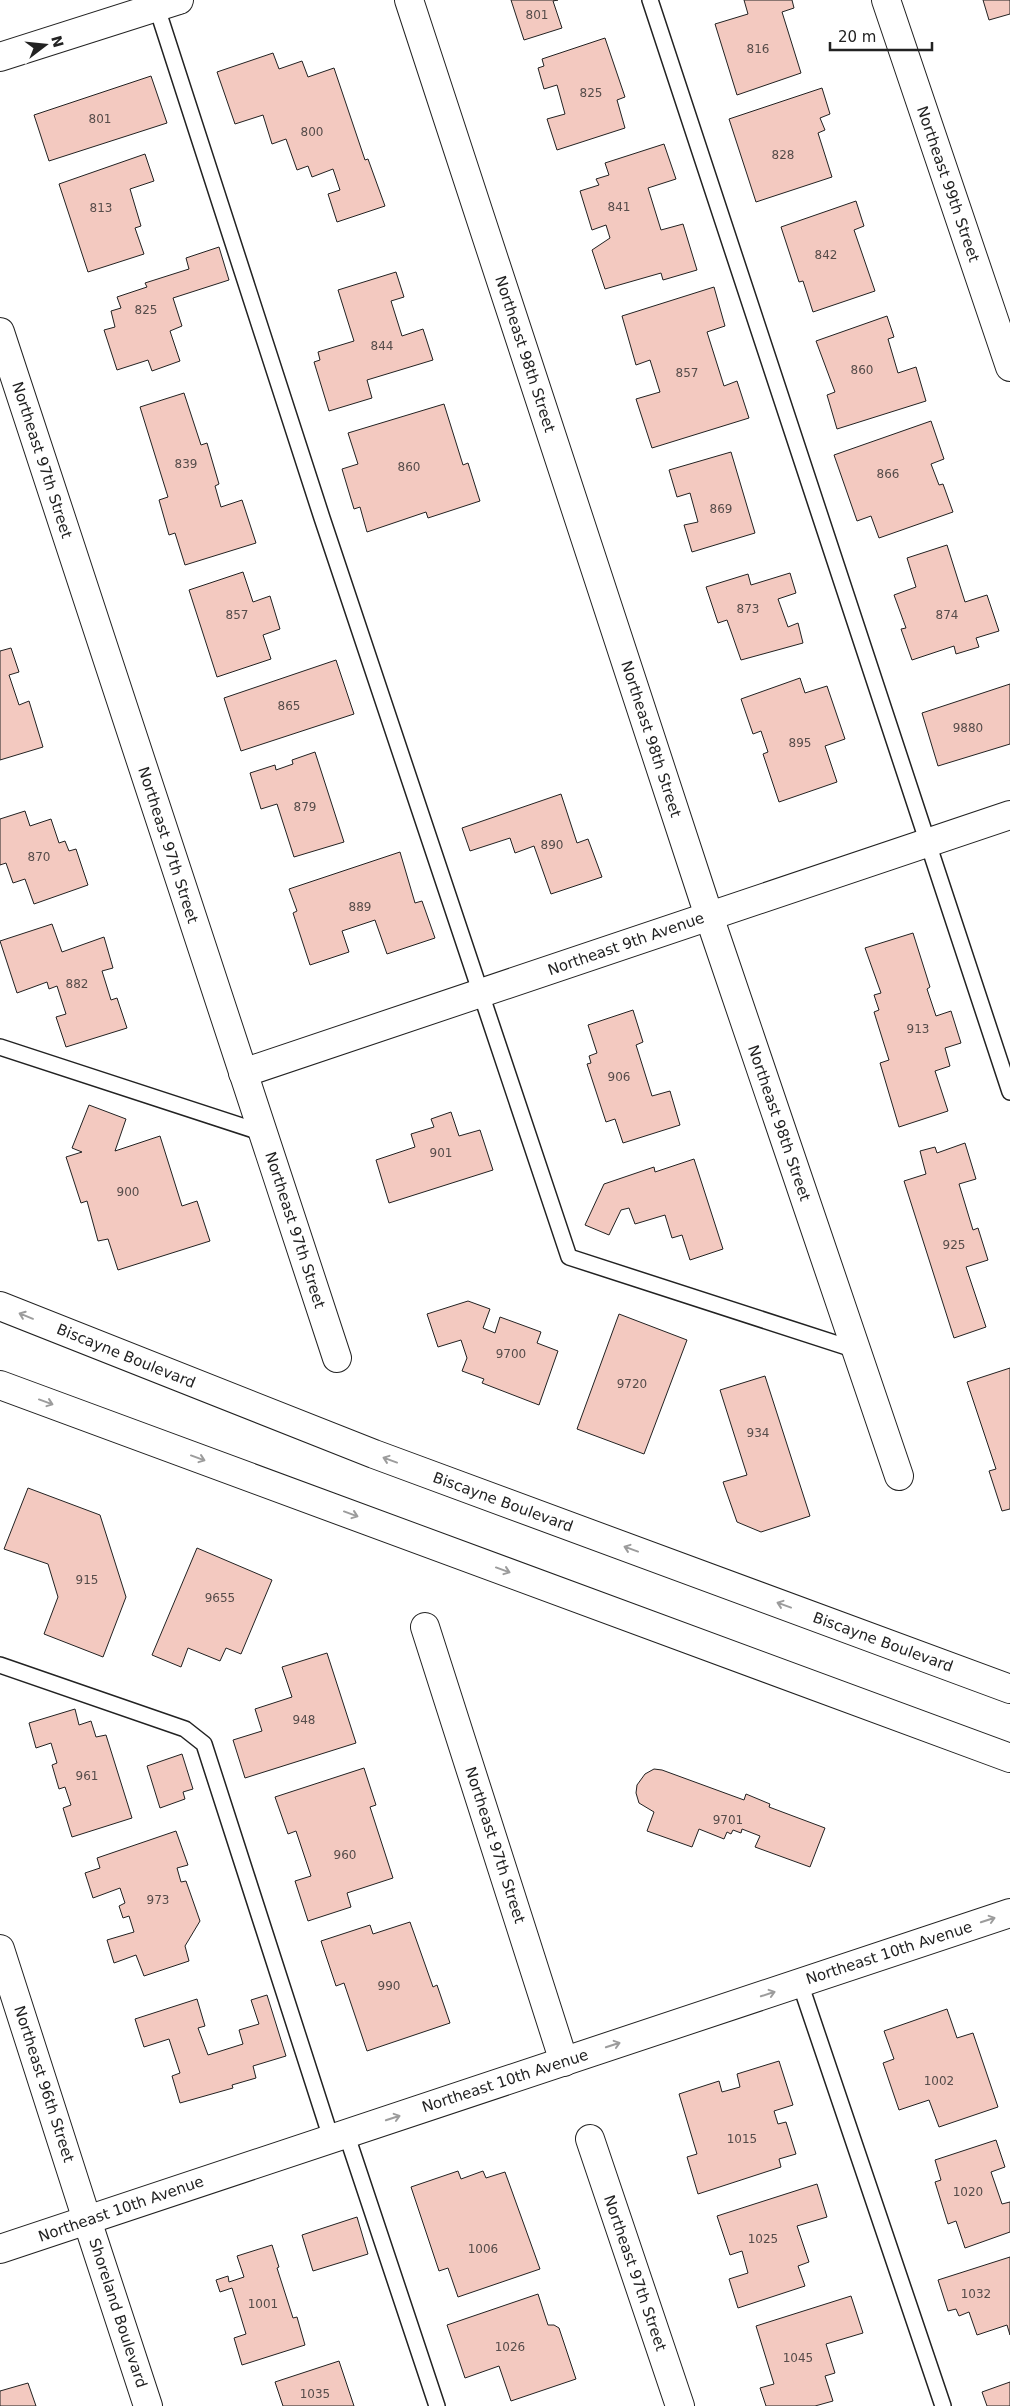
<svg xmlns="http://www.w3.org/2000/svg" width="1010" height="2406" viewBox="0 0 1010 2406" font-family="'DejaVu Sans',sans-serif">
<rect width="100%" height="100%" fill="#fff"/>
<g fill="#f3c9c0" stroke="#222">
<path d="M511,0H558L553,1L562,28L524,40Z"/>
<path d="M744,0H792L794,8L782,12L801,73L737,95L715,24L748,14Z"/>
<path d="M983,0H1010V14L989,20Z"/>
<path d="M605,38L625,97L617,100L625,128L557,150L547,119L565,114L557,85L544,89L538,68L544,66L542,59Z"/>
<path d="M273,53L279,69L302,61L308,77L334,68L365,160L368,159L385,206L337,222L328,194L340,190L333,169L312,177L308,166L297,170L286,139L272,144L263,115L235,124L217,72Z"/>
<path d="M151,76L167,123L49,161L34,115Z"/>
<path d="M822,88L830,114L820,118L825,130L818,133L832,177L756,202L729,119Z"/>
<path d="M664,144L676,179L648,188L661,230L683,224L697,270L663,280L661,273L605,289L592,250L610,238L606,225L592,230L580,191L599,185L596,179L609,175L605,163Z"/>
<path d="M145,154L154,181L130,189L141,226L135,228L144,254L88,272L59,184Z"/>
<path d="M856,201L864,226L854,230L875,291L813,312L803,281L799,282L781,227Z"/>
<path d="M219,247L229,280L173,298L182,326L170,331L180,361L152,371L148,360L117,370L104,330L115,327L111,311L121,308L117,297L147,287L145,283L189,269L186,258Z"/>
<path d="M396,272L404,297L391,301L402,336L423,329L433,360L367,380L372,398L329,411L314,362L320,360L318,352L354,341L338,290Z"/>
<path d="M714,287L725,326L707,332L724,386L737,381L749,418L652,448L636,399L660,392L650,360L636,365L622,316Z"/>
<path d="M887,316L894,337L888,339L898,373L916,367L926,401L837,429L827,395L835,392L816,341Z"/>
<path d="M184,393L201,445L207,443L219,484L215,486L221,507L242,500L256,543L185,565L175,533L169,535L159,500L168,497L140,407Z"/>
<path d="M444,404L463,465L468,463L480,501L428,518L426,512L367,532L360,507L354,509L342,469L358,464L348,433Z"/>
<path d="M931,421L944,459L931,464L939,485L943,484L953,512L879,538L871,516L857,521L834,455Z"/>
<path d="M731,452L755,533L692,552L684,525L698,522L690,493L677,497L669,470Z"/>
<path d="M947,545L965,602L987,595L999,631L976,638L979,647L956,654L954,646L912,660L901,629L906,628L894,595L916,587L907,558Z"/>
<path d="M243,572L253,602L270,596L280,629L263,635L271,659L217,677L189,590Z"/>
<path d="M790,573L796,593L778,599L788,627L798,623L803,643L741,660L727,620L718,623L706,587L748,574L751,585Z"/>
<path d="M11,648L19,672L9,675L19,705L29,701L43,747L0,760V651Z"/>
<path d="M336,660L354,714L241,751L224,698Z"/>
<path d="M800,678L805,693L827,686L845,739L825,746L837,782L779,802L763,754L768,752L761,731L753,734L741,699Z"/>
<path d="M1010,684V744L938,766L922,713Z"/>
<path d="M315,752L344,842L294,857L277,804L261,809L250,773L275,765L276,770L293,764L292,760Z"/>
<path d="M561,794L577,843L588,839L602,877L551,894L534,846L515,853L510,838L470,851L462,828Z"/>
<path d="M25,811L30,826L51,819L59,843L65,841L69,851L76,849L88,885L34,904L25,879L13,883L6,863L0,865V819Z"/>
<path d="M400,852L415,903L422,901L435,938L387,954L375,920L342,931L349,952L310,965L293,913L297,911L289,889Z"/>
<path d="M52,924L62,952L104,937L113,968L102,971L111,1000L117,998L127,1028L66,1047L56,1017L66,1014L57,986L49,989L47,982L17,993L0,941Z"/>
<path d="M913,933L930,987L927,989L936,1016L951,1011L961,1043L945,1048L950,1066L935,1071L948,1111L899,1127L880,1063L889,1060L874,1012L879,1010L874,995L881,993L865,948Z"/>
<path d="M633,1010L643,1042L636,1045L652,1096L670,1091L680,1125L623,1143L615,1119L606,1122L587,1064L591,1063L589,1056L597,1053L588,1025Z"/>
<path d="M89,1105L126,1119L115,1151L160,1136L182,1206L197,1201L210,1241L118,1270L108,1239L98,1241L87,1201L81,1203L66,1157L82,1152L72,1148Z"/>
<path d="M451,1112L459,1136L480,1130L493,1170L389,1203L376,1160L415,1147L411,1134L434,1127L431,1119Z"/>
<path d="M965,1143L976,1179L959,1184L973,1230L978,1228L988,1260L966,1267L986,1327L954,1338L904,1181L926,1174L920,1151L935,1147L937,1153Z"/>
<path d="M694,1159L723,1249L690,1260L682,1235L672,1238L665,1215L635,1224L629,1208L621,1210L609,1235L585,1225L604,1184L654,1167L655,1172Z"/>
<path d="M468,1301L490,1309L483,1328L495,1333L500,1317L541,1332L537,1343L558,1351L539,1405L482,1383L484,1379L462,1371L467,1358L461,1340L438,1347L427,1314Z"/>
<path d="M619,1314L687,1340L644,1454L577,1429Z"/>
<path d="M1010,1368V1509L1002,1511L989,1471L996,1469L967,1382Z"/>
<path d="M765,1376L810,1516L761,1532L737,1522L723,1482L747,1475L720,1390Z"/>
<path d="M28,1488L100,1515L126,1597L103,1657L44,1634L58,1597L48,1564L4,1549Z"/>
<path d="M197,1548L272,1580L241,1654L226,1648L220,1661L188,1648L181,1667L152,1655Z"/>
<path d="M327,1653L356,1743L245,1778L233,1740L262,1731L255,1709L292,1697L282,1667Z"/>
<path d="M75,1709L79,1725L91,1721L96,1737L106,1735L132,1818L72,1837L63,1808L71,1805L65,1787L59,1789L52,1765L57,1763L51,1743L36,1748L29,1723Z"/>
<path d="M182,1754L193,1789L183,1792L185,1799L160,1808L147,1766Z"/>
<path d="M364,1768L376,1805L370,1807L393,1878L347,1893L351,1907L308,1921L295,1881L311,1876L296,1831L288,1834L275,1797Z"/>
<path d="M654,1769L662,1770L744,1800L746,1794L770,1804L769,1807L825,1828L810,1867L755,1847L760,1836L742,1829L741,1833L733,1830L731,1834L727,1832L724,1839L699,1829L692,1847L647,1831L654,1812L639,1803L636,1793L637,1785L645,1774Z"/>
<path d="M176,1831L188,1865L177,1868L181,1882L186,1881L200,1921L185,1946L189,1961L144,1976L136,1955L114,1963L107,1940L134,1932L129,1916L123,1918L119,1906L125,1903L120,1888L93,1898L85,1873L100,1868L97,1858Z"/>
<path d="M410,1922L433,1987L437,1985L450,2023L367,2051L344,1983L336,1986L321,1941L370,1925L373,1934Z"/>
<path d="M267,1995L286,2056L253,2066L256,2078L232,2085L233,2088L180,2103L172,2076L180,2073L169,2039L144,2047L135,2019L197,1999L205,2026L198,2028L208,2055L243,2044L239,2030L259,2024L251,2000Z"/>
<path d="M947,2009L957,2038L973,2033L998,2107L939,2127L929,2100L899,2110L883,2063L894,2059L884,2031Z"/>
<path d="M779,2061L793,2105L774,2111L778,2124L786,2122L796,2154L779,2159L781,2167L698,2194L687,2157L697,2154L679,2094L719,2081L722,2092L740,2087L737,2074Z"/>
<path d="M996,2140L1005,2167L991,2172L1002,2204L1010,2202V2232L965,2248L956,2221L948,2224L935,2182L941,2180L935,2160Z"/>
<path d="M458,2171L461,2179L483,2171L486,2178L505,2172L540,2269L458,2297L448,2268L439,2271L411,2187Z"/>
<path d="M817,2184L827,2217L797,2226L809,2262L798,2266L805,2286L738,2308L729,2279L748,2273L742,2251L730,2255L717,2216Z"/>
<path d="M357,2217L368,2254L313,2271L302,2235Z"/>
<path d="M272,2245L279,2267L277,2268L293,2318L297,2317L305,2345L242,2365L234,2338L246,2334L232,2288L220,2292L216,2280L228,2276L229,2282L244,2277L237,2256Z"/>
<path d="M1010,2257V2335L1007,2325L977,2335L969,2312L959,2316L956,2309L948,2311L938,2280Z"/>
<path d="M538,2294L548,2325H554L559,2328L576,2379L511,2401L499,2366L465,2378L447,2325Z"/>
<path d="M851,2296L863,2333L826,2344L835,2373L825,2376L833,2401L815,2406H766L760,2388L774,2384L756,2326Z"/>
<path d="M339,2361L354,2406H283L275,2382Z"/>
<path d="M1010,2382V2406H987L982,2392Z"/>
<path d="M28,2383L36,2406H0V2391Z"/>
</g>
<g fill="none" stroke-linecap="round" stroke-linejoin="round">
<g stroke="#222" stroke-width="18">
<g id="service">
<path d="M650,0L1010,1092"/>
<path d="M155,2L322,518L569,1257L856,1350"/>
<path d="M0,1047L263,1133"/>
<path d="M0,1665L185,1729L204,1744L331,2138"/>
<path d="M800,1983L943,2406"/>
<path d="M346,2133L437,2406"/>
</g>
</g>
<g stroke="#222" stroke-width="30">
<g id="minor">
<path d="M409,0L709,916L899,1476"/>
<path d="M886,0L1010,367"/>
<path d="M0,57L179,0"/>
<path d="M0,332L337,1358"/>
<path d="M243,1073L1010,815"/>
<path d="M425,1627L564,2062"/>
<path d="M590,2139L680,2406"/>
<path d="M87,2220L148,2406"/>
</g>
</g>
<g stroke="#222" stroke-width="30">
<g id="tertiary">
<path d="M0,1949L87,2220"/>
<path d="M0,2249L1010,1913"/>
</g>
</g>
<g stroke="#222" stroke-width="30">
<g id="primary">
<path d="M0,1306L374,1454L1010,1689"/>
<path d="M0,1385L1010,1758"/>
</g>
</g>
<use href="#service" stroke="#fff" stroke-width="15"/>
<use href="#minor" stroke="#fff" stroke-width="28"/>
<use href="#tertiary" stroke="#fff" stroke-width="28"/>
<use href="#primary" stroke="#fff" stroke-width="28"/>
</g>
<defs><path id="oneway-shaft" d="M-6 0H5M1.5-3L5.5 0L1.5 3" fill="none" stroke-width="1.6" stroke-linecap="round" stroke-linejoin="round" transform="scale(1.25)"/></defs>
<g stroke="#9c9c9c">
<use href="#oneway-shaft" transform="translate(26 1316) rotate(-158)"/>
<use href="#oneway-shaft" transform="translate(46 1402) rotate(20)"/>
<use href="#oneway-shaft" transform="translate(198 1458) rotate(20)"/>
<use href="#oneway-shaft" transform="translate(390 1460) rotate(-160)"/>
<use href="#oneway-shaft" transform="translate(351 1514) rotate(20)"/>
<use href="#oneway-shaft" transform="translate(631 1549) rotate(-160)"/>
<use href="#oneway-shaft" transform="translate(503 1570) rotate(20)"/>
<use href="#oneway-shaft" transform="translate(784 1605) rotate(-160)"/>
<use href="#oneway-shaft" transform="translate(988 1920) rotate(-18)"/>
<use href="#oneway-shaft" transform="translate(768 1994) rotate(-18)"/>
<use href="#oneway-shaft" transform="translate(613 2045) rotate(-18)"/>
<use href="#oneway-shaft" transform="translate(393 2118) rotate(-18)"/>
</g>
<g text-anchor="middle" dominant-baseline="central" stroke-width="4" stroke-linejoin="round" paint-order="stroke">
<g font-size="12" fill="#564c4a">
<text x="537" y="15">801</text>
<text x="758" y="49">816</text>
<text x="591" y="93">825</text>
<text x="100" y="119">801</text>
<text x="312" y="132">800</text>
<text x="783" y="155">828</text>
<text x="619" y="207">841</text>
<text x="101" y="208">813</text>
<text x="826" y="255">842</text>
<text x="146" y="310">825</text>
<text x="382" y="346">844</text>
<text x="862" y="370">860</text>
<text x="687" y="373">857</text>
<text x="186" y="464">839</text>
<text x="409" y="467">860</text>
<text x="888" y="474">866</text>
<text x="721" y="509">869</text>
<text x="748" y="609">873</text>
<text x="237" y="615">857</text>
<text x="947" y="615">874</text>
<text x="289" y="706">865</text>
<text x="968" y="728">9880</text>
<text x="800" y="743">895</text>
<text x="305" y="807">879</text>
<text x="552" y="845">890</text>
<text x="39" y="857">870</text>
<text x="360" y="907">889</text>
<text x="77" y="984">882</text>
<text x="918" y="1029">913</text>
<text x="619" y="1077">906</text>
<text x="441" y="1153">901</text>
<text x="128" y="1192">900</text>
<text x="954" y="1245">925</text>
<text x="511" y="1354">9700</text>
<text x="632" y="1384">9720</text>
<text x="758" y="1433">934</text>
<text x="87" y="1580">915</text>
<text x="220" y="1598">9655</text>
<text x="304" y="1720">948</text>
<text x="87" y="1776">961</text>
<text x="728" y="1820">9701</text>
<text x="345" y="1855">960</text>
<text x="158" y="1900">973</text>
<text x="389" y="1986">990</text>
<text x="939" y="2081">1002</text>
<text x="742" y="2139">1015</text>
<text x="968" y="2192">1020</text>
<text x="763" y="2239">1025</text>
<text x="483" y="2249">1006</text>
<text x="976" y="2294">1032</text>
<text x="263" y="2304">1001</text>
<text x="510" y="2347">1026</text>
<text x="798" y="2358">1045</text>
<text x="315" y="2394">1035</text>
</g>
<g font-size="15" fill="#222" stroke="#fff">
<text transform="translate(948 184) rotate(71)">Northeast 99th Street</text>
<text transform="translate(525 354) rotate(72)">Northeast 98th Street</text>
<text transform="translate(42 460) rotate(72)">Northeast 97th Street</text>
<text transform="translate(651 739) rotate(72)">Northeast 98th Street</text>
<text transform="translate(168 845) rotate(72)">Northeast 97th Street</text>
<text transform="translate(626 944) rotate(-19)">Northeast 9th Avenue</text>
<text transform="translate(779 1123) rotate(71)">Northeast 98th Street</text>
<text transform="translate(295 1230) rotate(72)">Northeast 97th Street</text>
<text transform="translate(126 1356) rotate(22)">Biscayne Boulevard</text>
<text transform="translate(503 1502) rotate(20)">Biscayne Boulevard</text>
<text transform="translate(883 1642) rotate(20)">Biscayne Boulevard</text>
<text transform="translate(495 1845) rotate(72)">Northeast 97th Street</text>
<text transform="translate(889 1953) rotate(-18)">Northeast 10th Avenue</text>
<text transform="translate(505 2081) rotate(-18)">Northeast 10th Avenue</text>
<text transform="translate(44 2084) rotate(72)">Northeast 96th Street</text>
<text transform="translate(121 2209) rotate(-19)">Northeast 10th Avenue</text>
<text transform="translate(635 2273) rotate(71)">Northeast 97th Street</text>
<text transform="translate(118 2313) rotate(72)">Shoreland Boulevard</text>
</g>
</g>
<g transform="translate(45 45) rotate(74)" stroke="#ffffff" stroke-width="4" paint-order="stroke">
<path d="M0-4L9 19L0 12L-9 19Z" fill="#222222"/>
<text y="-8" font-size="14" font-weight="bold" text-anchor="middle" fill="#222222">N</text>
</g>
<path d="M830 42v8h102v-8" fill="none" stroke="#222222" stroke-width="2.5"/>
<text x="838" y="42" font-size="15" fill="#222222" stroke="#ffffff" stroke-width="4" paint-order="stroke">20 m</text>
</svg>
